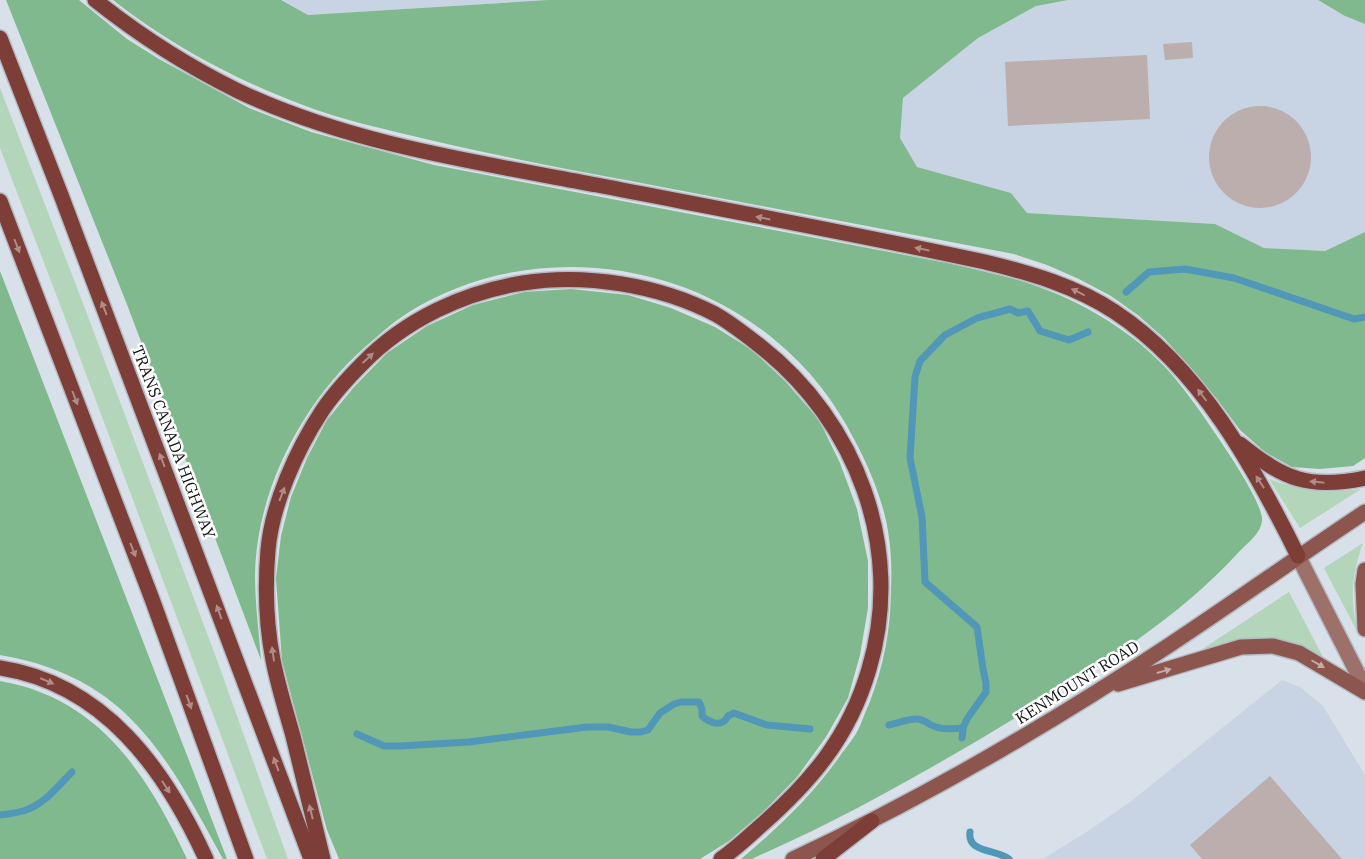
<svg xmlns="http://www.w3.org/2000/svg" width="1365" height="859" viewBox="0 0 1365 859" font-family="'IBM Plex Serif',serif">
<rect width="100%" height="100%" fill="#d8e0e9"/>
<g fill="#c8d4e3">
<path d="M281,0H548L308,15Z"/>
<path d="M1068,0H1318L1345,16L1365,24V232L1325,251L1264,248L1215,224L1027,213L1011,193L917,167L900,138L903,98L978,38L1036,6Z"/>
<path d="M1282,680L1300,687L1323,706L1365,775V859H1043L1088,831L1130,802Z"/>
</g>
<g fill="#b3d5ba">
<path d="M0,88L84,306L217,660L288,859H267L64,315L0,148Z"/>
<path d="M1269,479C1304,492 1324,494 1361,489L1300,528Z"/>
<path d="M1363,543C1351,576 1350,599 1358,633L1324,568Z"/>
<path d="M1289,592L1323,657C1278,629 1249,636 1201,650Z"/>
</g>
<g fill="#80b98d">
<path d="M6,0H79L127,39L159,59L249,108L311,132L434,165L952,264C974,269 996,274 1018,280C1072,296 1126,326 1165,367C1179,382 1192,400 1204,417C1216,435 1264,502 1262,521C1260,535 1246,544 1237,554C1177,619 1107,661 1033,707C966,748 898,788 828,823C803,836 777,847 752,859H741C779,827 814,794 842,753C848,745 854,738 858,730C862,722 865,712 869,704C884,665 891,629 891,587C892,569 891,549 888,531C883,500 869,467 854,439C835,402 809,368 776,341C675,255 521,242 409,312C393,322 379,335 365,347C302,403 256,491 255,576C255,603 259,632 261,660L128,307Z"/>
<path d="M113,0H281L308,15L548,0H1068L1036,6L978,38L903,98L900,138L917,167L1011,193L1027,213L1215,224L1264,248L1325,251L1365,232V458L1353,466L1320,469L1292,467L1265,452L1240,430L1217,399L1165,339L1139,316L1111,296L1079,279L1047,265L1014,254C888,230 762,206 636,182C561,168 487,154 413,136C376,127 339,119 303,105C236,80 170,45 113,0Z"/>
<path d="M1318,0H1365V24L1345,16Z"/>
<path d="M0,271L227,859H223C166,755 128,677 0,655Z"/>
<path d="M571,289L628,295L671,308L715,327L752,350L785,381L819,420L840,463L857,509L868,561V608L860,655L848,698L826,737L797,777L764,811L729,841L700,859H339L327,830L282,661L276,578L281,536L291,497L307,458L327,420L354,387L387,353L427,326L473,305L524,292Z"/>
<path d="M0,681C99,698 147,774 187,859H0Z"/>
</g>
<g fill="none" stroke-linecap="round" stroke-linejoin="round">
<g stroke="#5097b8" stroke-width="7">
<path d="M1126,292L1149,272L1185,269L1234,278L1354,319L1365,317"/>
<path d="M889,725C898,723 908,719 916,719C923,719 926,722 931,725C940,730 954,729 963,728"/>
<path d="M357,734L384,746H400L469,742L587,727H608L631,732H641L648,730L660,713L674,704L681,702H699L702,709V716C710,723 722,728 728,716L734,713L767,725L810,729"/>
<path d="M962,738L963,728L967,719L986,692V683L983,669L977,627L925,582L922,517L910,458L915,377L920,361L945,335L977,318L1010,309L1018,313L1028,311L1040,331L1069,340L1088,332"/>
<path d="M0,815C7,814 16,813 23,811C44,805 57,787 72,772"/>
<path d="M970,832C967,853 996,849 1009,859"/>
</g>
</g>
<g fill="#bbaead">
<path d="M1192,42L1193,58L1165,60L1163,44Z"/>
<path d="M1147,55L1150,119L1008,126L1005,62Z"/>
<circle cx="1260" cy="157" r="51"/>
<path d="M1270,776L1342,859H1202L1190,845Z"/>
</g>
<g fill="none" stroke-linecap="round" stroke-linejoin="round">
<g stroke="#b4bbc3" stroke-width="18">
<path id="secondary" d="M1298,556L1365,688"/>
</g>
<g stroke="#b4bbc3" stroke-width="18">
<g id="primary">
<path d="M1365,570L1363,584L1365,629"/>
<path d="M1118,684L1241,647L1273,646L1299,653L1365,692"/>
<path d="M793,859C924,798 1050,724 1171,644C1236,601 1300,555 1365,512"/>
</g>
</g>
<g stroke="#b4bbc3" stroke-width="18">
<g id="highway">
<path d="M95,0C139,35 187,66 238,91C350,144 476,162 597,185C726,210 856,234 985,262C1030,273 1076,286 1115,312C1200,368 1254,467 1298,556"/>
<path d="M0,38L61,195L311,859"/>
<path d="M0,201L152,599L246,859"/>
<path d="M1240,444C1284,479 1308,490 1365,478"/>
<path d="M0,668C104,684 165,769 206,859"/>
<path d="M323,859C313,818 303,777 293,736C286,711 278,686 273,660C266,624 265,586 268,550C272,504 297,449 322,411C334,393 348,378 363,363C405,320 464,292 523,283C585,273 659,285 715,314C731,323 746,335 760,346C857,422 905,549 869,669C849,738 810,783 757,829C746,839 734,850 721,859"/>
<path d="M823,859L872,821"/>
</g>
</g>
<use href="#secondary" stroke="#9d7069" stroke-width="15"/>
<use href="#primary" stroke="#8c564e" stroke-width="15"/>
<use href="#highway" stroke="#7c3e37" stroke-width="15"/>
</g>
<defs><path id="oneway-solid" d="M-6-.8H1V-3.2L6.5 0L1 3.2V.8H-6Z" transform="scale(1.25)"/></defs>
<g fill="#b08b87">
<use href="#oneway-solid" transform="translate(763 218) rotate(-169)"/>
<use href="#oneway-solid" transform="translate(17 246) rotate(69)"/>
<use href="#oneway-solid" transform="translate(922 249) rotate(-169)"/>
<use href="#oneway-solid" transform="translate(1078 292) rotate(-154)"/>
<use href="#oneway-solid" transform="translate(104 308) rotate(-111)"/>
<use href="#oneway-solid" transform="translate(368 358) rotate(-43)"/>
<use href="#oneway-solid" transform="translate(1202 395) rotate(-127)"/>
<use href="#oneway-solid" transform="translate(75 398) rotate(69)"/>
<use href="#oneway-solid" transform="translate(162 460) rotate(-111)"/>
<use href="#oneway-solid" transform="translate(1260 482) rotate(-123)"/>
<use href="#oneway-solid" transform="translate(1317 482) rotate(-174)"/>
<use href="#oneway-solid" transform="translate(282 494) rotate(-69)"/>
<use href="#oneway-solid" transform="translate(133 550) rotate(69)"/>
<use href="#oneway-solid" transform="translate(219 612) rotate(-110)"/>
<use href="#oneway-solid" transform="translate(273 654) rotate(-98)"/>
<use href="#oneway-solid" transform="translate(47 681) rotate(23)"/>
<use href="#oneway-solid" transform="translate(189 702) rotate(70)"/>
<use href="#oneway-solid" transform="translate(276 764) rotate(-110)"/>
<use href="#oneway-solid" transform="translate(166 787) rotate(57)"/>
<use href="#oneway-solid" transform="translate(311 812) rotate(-104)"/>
</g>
<g fill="#c6aaa6">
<use href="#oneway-solid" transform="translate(1318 664) rotate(30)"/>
<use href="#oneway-solid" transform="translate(1164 671) rotate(-16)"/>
</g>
<g text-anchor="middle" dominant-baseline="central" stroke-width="5" stroke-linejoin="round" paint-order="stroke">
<g font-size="16" fill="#0f1215" stroke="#fff">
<text transform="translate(174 442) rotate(69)">TRANS CANADA HIGHWAY</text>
<text transform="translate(1077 682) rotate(-32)">KENMOUNT ROAD</text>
</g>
</g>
</svg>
